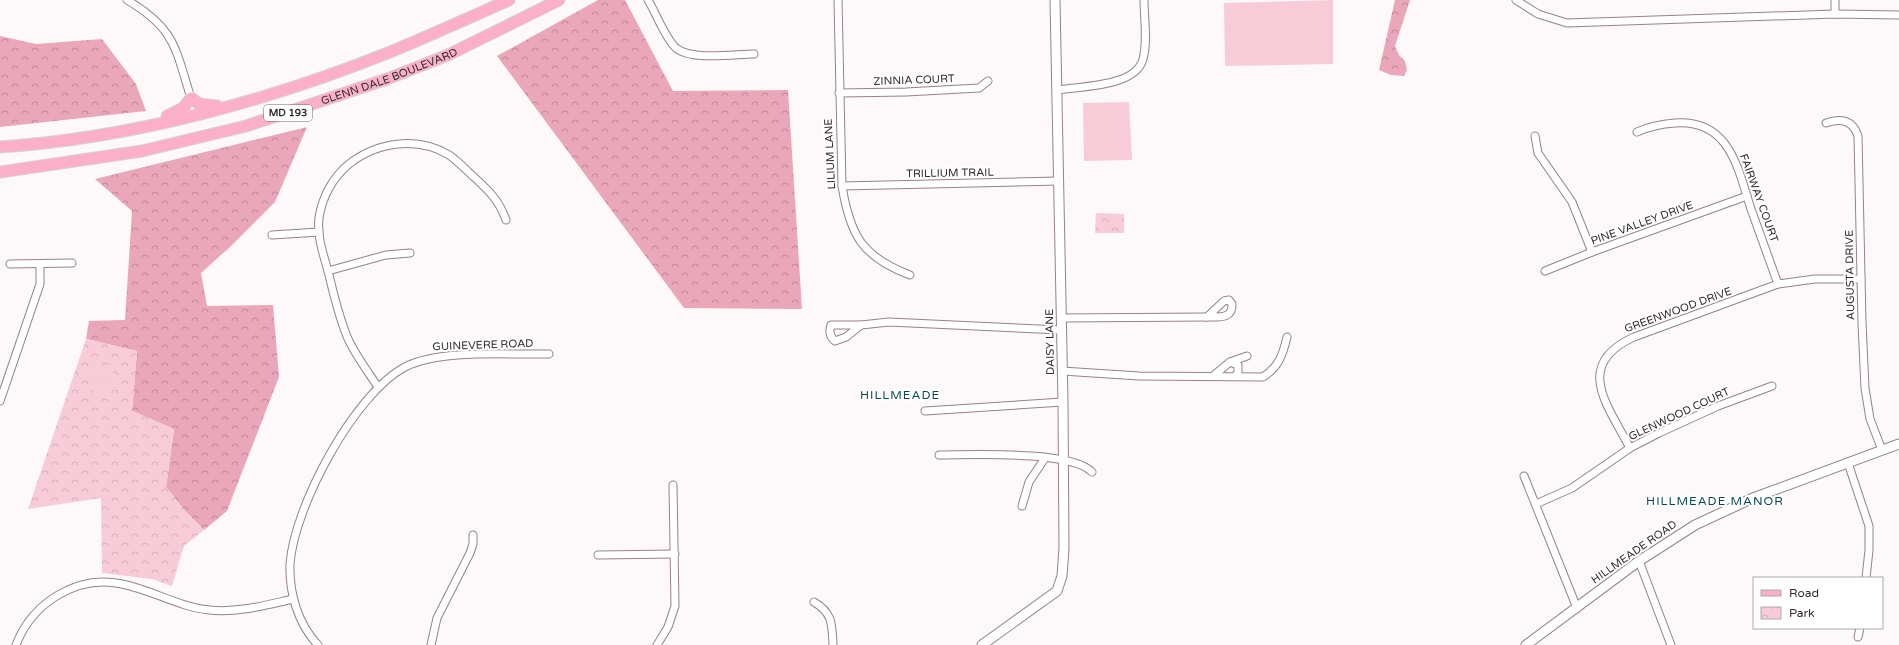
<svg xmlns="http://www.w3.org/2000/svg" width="1899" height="645" viewBox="0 0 1899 645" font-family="'Varela Round',sans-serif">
<defs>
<pattern id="forest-crowns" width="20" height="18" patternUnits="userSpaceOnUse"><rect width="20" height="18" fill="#eaa7ba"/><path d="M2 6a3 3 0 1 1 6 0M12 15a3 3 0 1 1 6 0" fill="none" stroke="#be8898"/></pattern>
<pattern id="park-crowns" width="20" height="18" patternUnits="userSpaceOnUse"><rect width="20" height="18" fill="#f7ccd8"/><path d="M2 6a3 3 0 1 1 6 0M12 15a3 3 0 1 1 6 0" fill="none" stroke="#d4afba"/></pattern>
</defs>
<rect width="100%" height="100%" fill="#fdf8f9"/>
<g fill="url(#forest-crowns)">
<path d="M598,0H625L673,91L788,90L802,309L684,308L497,56Z"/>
<path d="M1395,0H1410L1395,46L1399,55L1405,61L1407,70L1404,76L1391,75L1379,70Z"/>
<path d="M0,36L36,44L102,39L136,84L146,111L0,127Z"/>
<path d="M307,127L275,202L231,246L201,273L207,306L273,305L279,377L227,511L204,530L185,511L166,487L174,429L132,411L137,351L86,339L89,321L125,320L132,211L95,179Z"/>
</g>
<g fill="url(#park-crowns)">
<path d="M1096,213L1124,214V233H1095Z"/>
<path d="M86,339L137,351L132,411L174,429L166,487L185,511L204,530L184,546L172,586L152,579L102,573L101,498L28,509Z"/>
</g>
<g fill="#f7ccd8">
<path d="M1333,0V64L1225,66L1224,3Z"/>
<path d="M1129,102L1132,160L1084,161L1083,103Z"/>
<path d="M111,364L114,375L91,382L88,371Z"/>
<path d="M115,378L118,389L95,396L92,385Z"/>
</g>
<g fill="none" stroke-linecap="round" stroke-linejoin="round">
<g stroke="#978187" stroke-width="9">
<g id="minor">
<path d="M127,0C176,29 175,48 191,98"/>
<path d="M648,0C656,13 665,38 676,48C691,61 735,54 754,54"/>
<path d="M838,0L842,186C850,235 862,257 910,275"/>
<path d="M1516,0L1538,14L1567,23L1835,14L1899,15"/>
<path d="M1835,0V14"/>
<path d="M1058,90C1081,86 1136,87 1143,59C1148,41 1144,18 1144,0"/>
<path d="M839,93L906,92L979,88L988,81"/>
<path d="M1826,123C1841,118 1853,120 1858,136L1862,323L1865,388L1870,419L1882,450"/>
<path d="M1637,132C1650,126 1661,124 1675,123C1730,119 1738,169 1751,209C1760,234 1769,259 1778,284"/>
<path d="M1535,136L1538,153L1572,202L1592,252"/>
<path d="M842,186L1058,181"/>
<path d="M272,235L319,232"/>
<path d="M10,264L72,263"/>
<path d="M328,271L386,255L410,253"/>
<path d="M1545,271L1592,252L1747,196"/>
<path d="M1229,300L1232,304C1233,319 1219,317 1207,317L1224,301Z"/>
<path d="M1061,318L1207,317"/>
<path d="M831,325H861L846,337L835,341C830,337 829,331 831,325Z"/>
<path d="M861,325L889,322L1061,330"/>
<path d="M1230,362L1238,365V373L1236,375"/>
<path d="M1062,371L1139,376L1263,377C1279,367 1283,354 1287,337"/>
<path d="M1213,376L1230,362L1247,356"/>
<path d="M378,387C368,372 357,357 349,341C339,319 334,295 328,271C323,253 317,237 319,218C322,197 333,177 349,164C377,142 417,136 449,155C458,161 466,170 474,177C489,191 499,200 506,220"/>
<path d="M0,401L40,284V264"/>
<path d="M925,411L1063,402"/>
<path d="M1630,448C1609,407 1572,365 1634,337L1778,284L1815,279H1861"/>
<path d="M939,455C971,455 1071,450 1092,472"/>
<path d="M1848,463L1869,526V550L1866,578"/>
<path d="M1524,476L1577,608"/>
<path d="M1536,504L1572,488L1630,448L1659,433L1718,406L1772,386"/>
<path d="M1022,506L1029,482L1045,458"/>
<path d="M598,555L675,554"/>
<path d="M1639,561L1671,645"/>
<path d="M814,602C833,613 832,625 833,645"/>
<path d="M1858,637L1860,628"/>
<path d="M16,645C32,603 77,574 122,584C152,590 179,607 209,610C238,613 266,605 293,599"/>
<path d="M318,645C298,624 289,593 290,564C294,507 354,394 405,367C440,349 509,355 549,354"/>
<path d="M431,645L437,618L470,553L473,544V535"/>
<path d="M657,645L668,627L675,606L673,485"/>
</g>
</g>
<g stroke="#978187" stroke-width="11">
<g id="tertiary">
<path d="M982,645L1057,591L1062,576L1064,548L1063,402L1055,0"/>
<path d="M1526,645L1639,561L1695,525L1753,498L1899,444"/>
</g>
</g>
<g stroke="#d6d4d5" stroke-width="13">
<g id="primary">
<path d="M167,116L183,108L191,98L199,104L217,106"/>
<path d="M0,147C133,138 272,100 395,50C433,34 471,17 509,0"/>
<path id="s1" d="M0,172L142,151L246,126L387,79L448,55L559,0"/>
</g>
</g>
<use href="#minor" stroke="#fff" stroke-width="7"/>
<use href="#tertiary" stroke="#fff" stroke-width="9"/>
<use href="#primary" stroke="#fbafc9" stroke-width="11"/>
</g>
<g text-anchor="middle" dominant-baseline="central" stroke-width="4" stroke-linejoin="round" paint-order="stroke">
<rect fill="#fff" stroke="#706a6c" stroke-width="1" x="264" y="105" width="48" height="16" rx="3"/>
<g font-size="10" font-weight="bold" fill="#332a2d">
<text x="288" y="113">MD 193</text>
</g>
<g font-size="11" fill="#332a2d" stroke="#fff">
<text stroke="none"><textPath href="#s1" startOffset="402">GLENN DALE BOULEVARD</textPath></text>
<text transform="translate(914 80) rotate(-2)">ZINNIA COURT</text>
<text transform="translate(830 154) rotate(-93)">LILIUM LANE</text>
<text transform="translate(950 173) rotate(-1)">TRILLIUM TRAIL</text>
<text transform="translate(1759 198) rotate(70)">FAIRWAY COURT</text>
<text transform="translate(1642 223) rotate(-20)">PINE VALLEY DRIVE</text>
<text transform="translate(1850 275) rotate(-91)">AUGUSTA DRIVE</text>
<text transform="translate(1678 310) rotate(-20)">GREENWOOD DRIVE</text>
<text transform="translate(1050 342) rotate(-91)">DAISY LANE</text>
<text transform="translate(483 345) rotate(-2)">GUINEVERE ROAD</text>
<text transform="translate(1679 414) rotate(-25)">GLENWOOD COURT</text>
<text transform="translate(1634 552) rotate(-35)">HILLMEADE ROAD</text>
</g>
<g font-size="12" letter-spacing="1" fill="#094851" stroke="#fff">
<text x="900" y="395">HILLMEADE</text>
<text x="1715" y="501">HILLMEADE MANOR</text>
</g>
</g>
<rect x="1753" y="577" width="130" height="52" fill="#ffffff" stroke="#adaaab"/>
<rect x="1761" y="590" width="20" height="6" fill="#fbafc9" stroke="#adaaab"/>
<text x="1789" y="597" font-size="12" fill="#332a2d">Road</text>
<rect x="1761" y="607" width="20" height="12" fill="url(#park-crowns)" stroke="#adaaab"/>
<text x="1789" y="617" font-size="12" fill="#332a2d">Park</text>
</svg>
